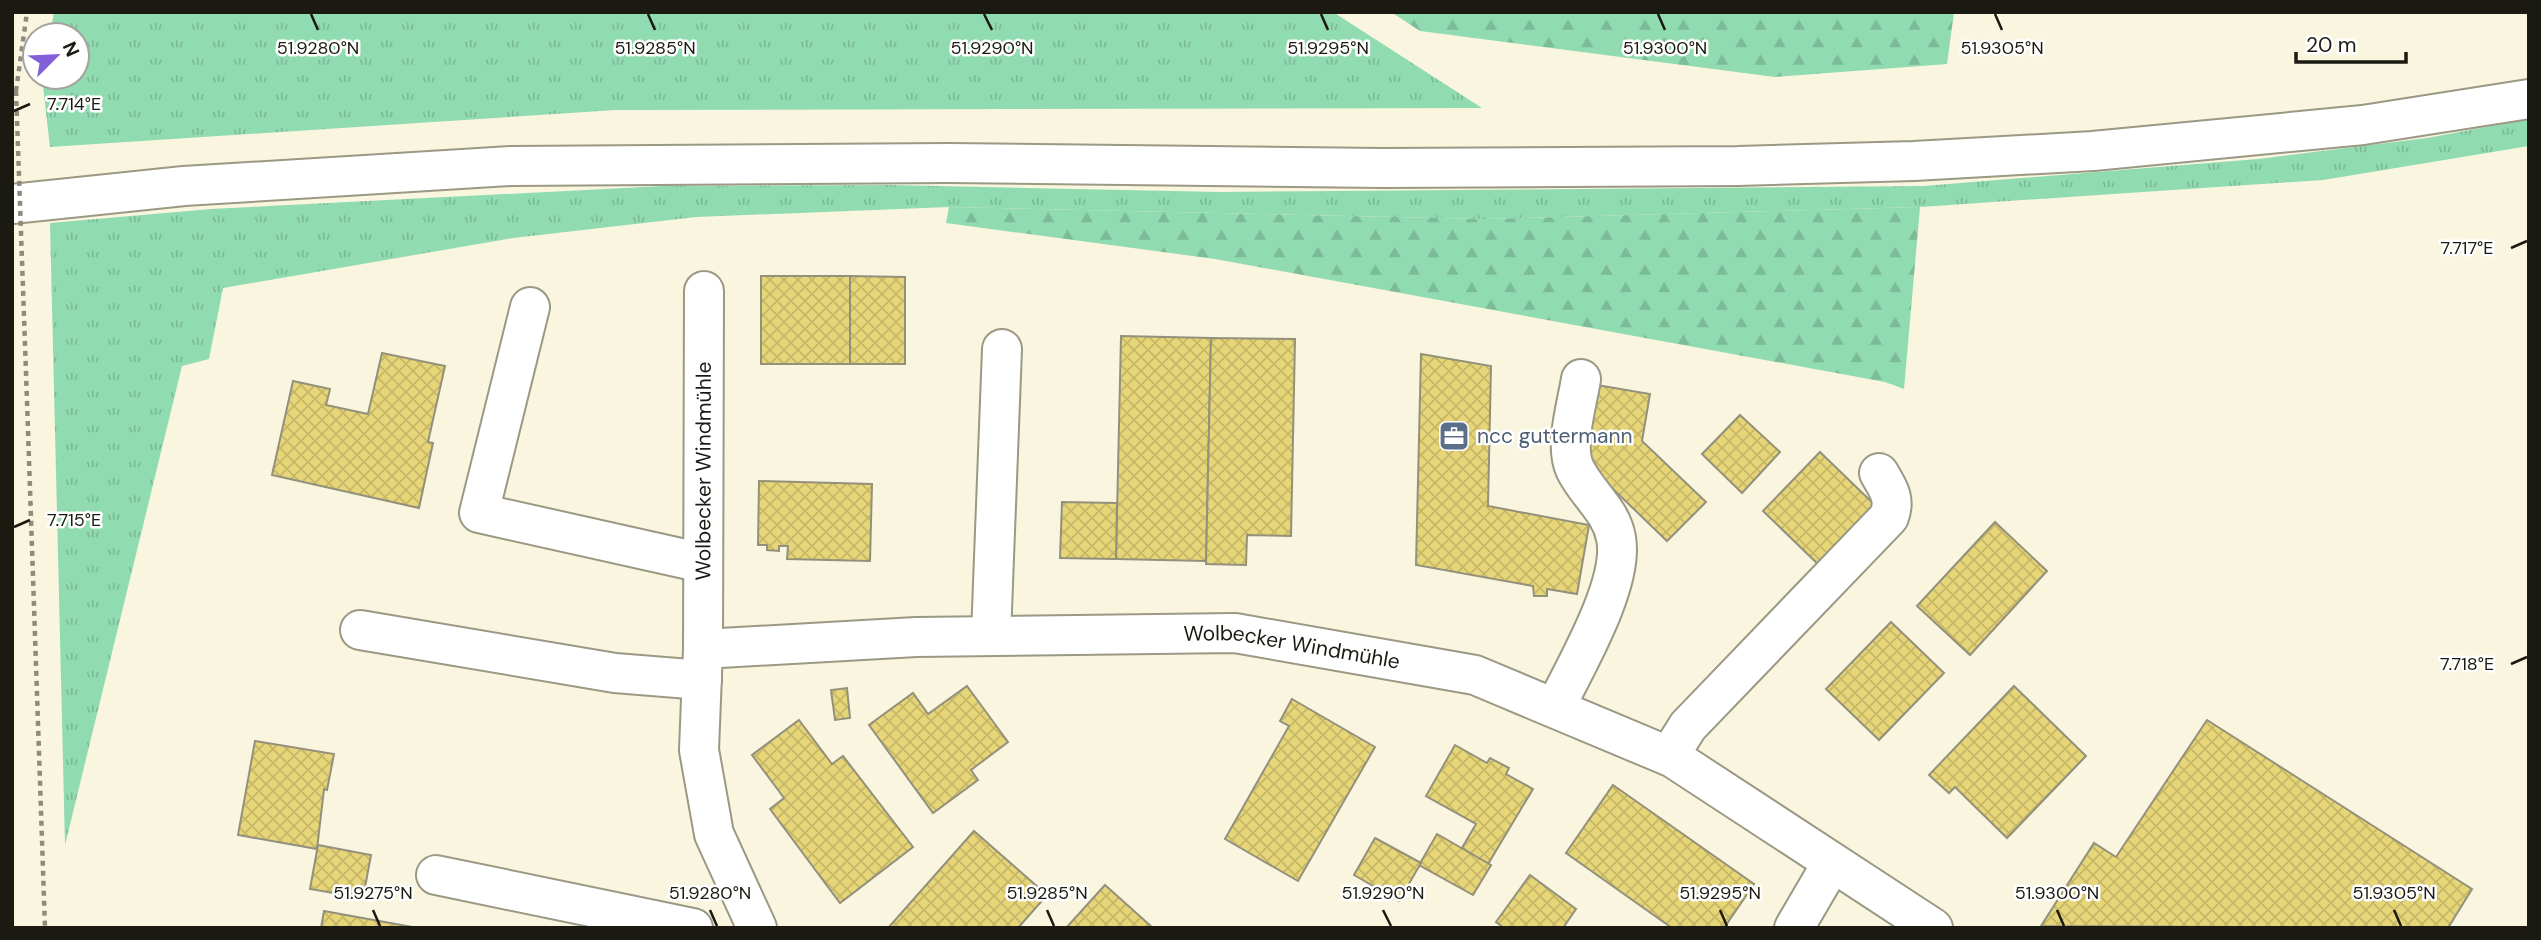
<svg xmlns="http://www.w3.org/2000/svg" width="2541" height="940" viewBox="0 0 2541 940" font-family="'DM Sans',sans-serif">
<defs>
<pattern id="grass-tufts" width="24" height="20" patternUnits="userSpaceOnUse" patternTransform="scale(1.75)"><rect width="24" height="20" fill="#91dbb1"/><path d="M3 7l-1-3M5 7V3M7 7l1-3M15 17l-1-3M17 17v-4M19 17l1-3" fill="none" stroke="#7cbb97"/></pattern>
<pattern id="forest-firs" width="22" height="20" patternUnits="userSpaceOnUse" patternTransform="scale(1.75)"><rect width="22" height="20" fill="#91dbb1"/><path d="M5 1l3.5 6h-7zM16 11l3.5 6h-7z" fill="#7cbb97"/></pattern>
<pattern id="building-cross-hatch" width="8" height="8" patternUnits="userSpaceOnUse" patternTransform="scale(1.75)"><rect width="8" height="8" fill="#e7d678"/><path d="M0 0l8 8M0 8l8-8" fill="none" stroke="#c6b767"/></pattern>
</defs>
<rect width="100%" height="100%" fill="#f9f5df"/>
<g fill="url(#grass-tufts)">
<path d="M54,12H1333L1482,108L616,110L50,147L42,77H77V35H50Z"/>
<path d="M2529,119V146L2323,180L1920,207L1484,219L949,207L696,217L513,238L223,288L209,359L182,366L65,845L50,223L211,209L663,186L892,185L1220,192L1924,186L2258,159L2427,138Z"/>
</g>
<g fill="url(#forest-firs)">
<path d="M1391,12H1954L1947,64L1775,77L1420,31Z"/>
<path d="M949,207L1484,219L1920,207L1904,389L1885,382L1215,259L946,223Z"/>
</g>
<g fill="url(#building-cross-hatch)" stroke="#93907c" stroke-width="2">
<rect x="761" y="276" width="89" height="88"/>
<path d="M850,276L905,277V364H850Z"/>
<path d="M1121,336L1211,338L1206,564V561L1116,559Z"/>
<path d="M1211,338L1295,339L1291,536L1247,535L1246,565L1206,564Z"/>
<path d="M382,353L445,366L428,442L433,443L419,508L272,475L293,381L330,389L326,405L368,414Z"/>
<path d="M1421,354L1491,366L1488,506L1589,525L1577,594L1547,589V596H1534L1533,586L1416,565Z"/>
<path d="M1597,385L1650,394L1642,441L1706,502L1667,541L1583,460Z"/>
<path d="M1740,415L1780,452L1742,493L1702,454Z"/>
<path d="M1820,452L1879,509L1822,568L1763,511Z"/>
<path d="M759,481L872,484L870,561L787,559L788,546H779V551L767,550V545H758Z"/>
<path d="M1062,502L1117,503L1116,559L1060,558Z"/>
<path d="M1995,522L2047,571L1970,655L1917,606Z"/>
<path d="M1891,622L1944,673L1879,740L1826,689Z"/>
<path d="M967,686L1008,742L971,770L978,780L933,813L869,725L913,693L928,714Z"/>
<path d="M2014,686L2086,756L2007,838L1955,787L1949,793L1929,775Z"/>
<path d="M847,688L850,718L835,720L831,690Z"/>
<path d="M1292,699L1375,747L1298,881L1225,839L1289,726L1280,721Z"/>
<path d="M799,720L832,764L843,756L913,847L840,903L770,809L784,798L752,755Z"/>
<path d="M2207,720L2472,889L2448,928L2041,926L2094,843L2116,857Z"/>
<path d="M255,741L334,754L327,790L324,789L317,849L238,835Z"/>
<path d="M1455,745L1487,763L1490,758L1509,768L1506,774L1533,789L1488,864L1462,848L1476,824L1426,796Z"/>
<path d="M1613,785L1754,884L1724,928H1672L1566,853Z"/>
<path d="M974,831L1047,895L1018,928H888Z"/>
<path d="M1437,834L1491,865L1473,895L1419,865Z"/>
<path d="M1375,838L1421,863L1399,901L1354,875Z"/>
<path d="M318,845L371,855L363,898L310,889Z"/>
<path d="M1530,875L1576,909L1563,928H1504L1496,922Z"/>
<path d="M1105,885L1153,928H1066Z"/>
<path d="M324,911L418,928H321Z"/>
</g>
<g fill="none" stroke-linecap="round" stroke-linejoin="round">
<g stroke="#9b9884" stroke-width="42">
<g id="minor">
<path d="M530,307L479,513L703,563"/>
<path d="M360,630L615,673L702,680"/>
<path d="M991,636L1002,349"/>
<path id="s1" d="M703,649L704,291"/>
<path d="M1555,708C1575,667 1625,583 1616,538C1611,510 1587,494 1575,469C1564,445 1577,405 1581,379"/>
<path d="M1669,756L1688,726L1889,517C1896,499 1888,488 1879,473"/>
<path d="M436,875L693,928"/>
<path id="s2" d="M757,928L714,834L699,750L703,649L916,637L1235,633L1475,675L1673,758L1933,928"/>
<path d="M1794,928L1832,863"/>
</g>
</g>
<g stroke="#9b9884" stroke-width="42">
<path id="major" d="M12,204L184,186L511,166L949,163L1383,168L1738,166L1914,161L2093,151L2363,125L2529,99"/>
</g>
<g stroke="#8e8b7c" stroke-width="4.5" stroke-dasharray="5 5" stroke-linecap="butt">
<path d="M16,91L27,12"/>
<path d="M27,401L45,928"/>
</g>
<use href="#minor" stroke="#fff" stroke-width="38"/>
<use href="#major" stroke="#fff" stroke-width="38"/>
<path stroke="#8e8b7c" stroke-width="4.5" stroke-dasharray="5 5" stroke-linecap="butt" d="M16,91L27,401"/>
</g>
<path fill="none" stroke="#1b1a12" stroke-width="2.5" d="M311,14L318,30M648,14L655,30M984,14L992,30M1321,14L1328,30M1658,14L1665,30M1995,14L2002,30M14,111L30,104M2511,248L2527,241M14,527L30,520M2511,664L2527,657M373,910L380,926M710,910L717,926M1047,910L1054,926M1383,910L1391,926M1720,910L1727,926M2057,910L2064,926M2394,910L2401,926"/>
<defs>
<g id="office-square" transform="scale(1.575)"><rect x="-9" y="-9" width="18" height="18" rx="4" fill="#5c6f8a" stroke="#fff"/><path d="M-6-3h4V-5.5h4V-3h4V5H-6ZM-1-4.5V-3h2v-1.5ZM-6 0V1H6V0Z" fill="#fff"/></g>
</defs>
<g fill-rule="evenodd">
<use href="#office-square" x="1454" y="436"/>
</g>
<g text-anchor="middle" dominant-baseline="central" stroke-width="5" stroke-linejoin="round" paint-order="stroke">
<g font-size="21" fill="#4e5e75" stroke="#fff" text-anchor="start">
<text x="1477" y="436">ncc guttermann</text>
</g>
<g font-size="21" fill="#1b1a12" stroke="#fff">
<text stroke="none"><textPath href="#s1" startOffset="178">Wolbecker Windmühle</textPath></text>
<text stroke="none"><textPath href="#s2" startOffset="880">Wolbecker Windmühle</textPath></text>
</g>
</g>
<g font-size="18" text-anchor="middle" fill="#1b1a12" stroke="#fff" stroke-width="5" stroke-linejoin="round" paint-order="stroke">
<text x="2002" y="54">51.9305°N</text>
<text x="318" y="54">51.9280°N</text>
<text x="655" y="54">51.9285°N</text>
<text x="992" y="54">51.9290°N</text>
<text x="1328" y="54">51.9295°N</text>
<text x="1665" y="54">51.9300°N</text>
<text x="74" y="110">7.714°E</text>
<text x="2467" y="254">7.717°E</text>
<text x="74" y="526">7.715°E</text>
<text x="2467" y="670">7.718°E</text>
<text x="373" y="899">51.9275°N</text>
<text x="710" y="899">51.9280°N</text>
<text x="1047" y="899">51.9285°N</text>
<text x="1383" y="899">51.9290°N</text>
<text x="1720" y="899">51.9295°N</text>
<text x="2057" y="899">51.9300°N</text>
<text x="2394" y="899">51.9305°N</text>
</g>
<rect width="2541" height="940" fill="none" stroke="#1b1a12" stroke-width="28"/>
<g transform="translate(56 56) rotate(66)"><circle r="33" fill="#ffffff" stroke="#a4a3a0" stroke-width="2"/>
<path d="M0-5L12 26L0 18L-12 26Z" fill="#835fd9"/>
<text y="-10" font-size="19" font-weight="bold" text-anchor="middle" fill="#1b1a12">N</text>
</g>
<path d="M2296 52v10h110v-10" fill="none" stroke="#1b1a12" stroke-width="3.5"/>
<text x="2306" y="52" font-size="21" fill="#1b1a12" stroke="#ffffff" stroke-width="5" paint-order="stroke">20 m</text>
</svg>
